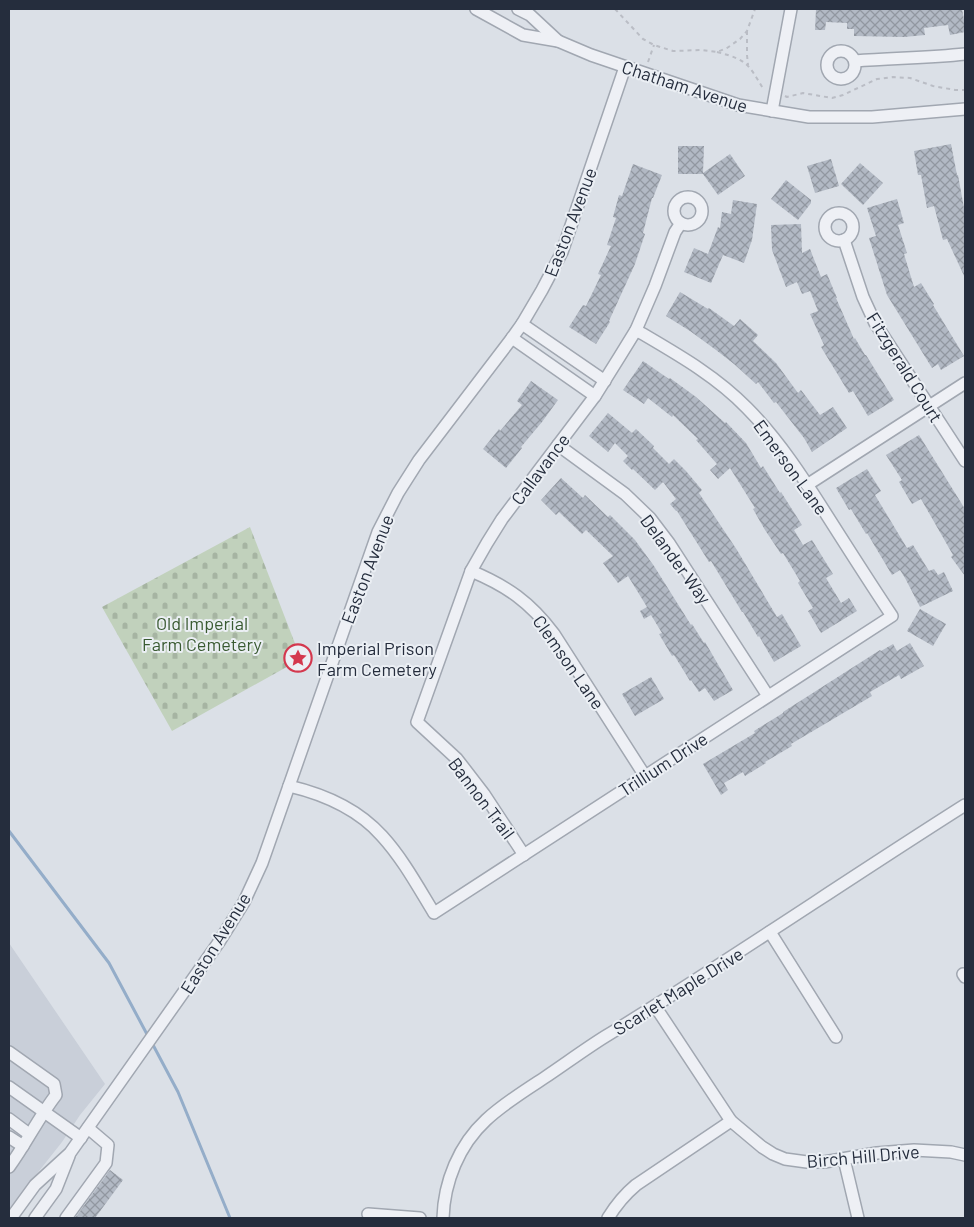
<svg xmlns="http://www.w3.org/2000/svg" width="974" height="1227" viewBox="0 0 974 1227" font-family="Barlow,sans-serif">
<defs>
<pattern id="cemetery-stones" width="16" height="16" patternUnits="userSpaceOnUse" patternTransform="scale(1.25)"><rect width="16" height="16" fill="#c1d1bc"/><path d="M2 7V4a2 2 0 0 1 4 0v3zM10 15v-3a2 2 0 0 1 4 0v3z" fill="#a6b4a2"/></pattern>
<pattern id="building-cross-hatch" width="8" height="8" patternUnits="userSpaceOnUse" patternTransform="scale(1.25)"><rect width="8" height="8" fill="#b2b9c4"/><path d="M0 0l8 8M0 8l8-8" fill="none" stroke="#9197a0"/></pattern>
</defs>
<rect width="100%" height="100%" fill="#dbe0e7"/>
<path fill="#c9cfd9" d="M9,943L105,1084L80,1115L62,1142L9,1209Z"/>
<path fill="url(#cemetery-stones)" d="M250,527L301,659L172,731L102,607Z"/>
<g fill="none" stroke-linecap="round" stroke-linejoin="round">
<g stroke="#94adc9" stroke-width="3">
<path d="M9,831L109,963L149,1038"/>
<path d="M152,1043L178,1092L230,1218"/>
</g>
</g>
<g fill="url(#building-cross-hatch)">
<path d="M816,9H962L965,25V32L950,35L948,25L924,28L925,35L904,37L854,36V29H847V23L826,22L825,30H815Z"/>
<path d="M951,144L957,175H958L964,208L965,207V278L947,239L943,240L934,206L927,208L921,175H918L914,151Z"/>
<path d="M678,146H704L703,173L730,154L745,176L718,195L703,174H678Z"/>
<path d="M831,159L839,186L815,193L807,166Z"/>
<path d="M860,163L883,183L863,205L841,184Z"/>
<path d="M633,164L662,175L653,198H652L643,233L645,234L635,264L609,321L610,322L596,344L569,327L583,305L586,306L601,275L598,274L611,246L607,245L616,218L613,217L619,195L622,196Z"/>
<path d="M786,180L811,200V203L798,220L771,199Z"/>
<path d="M897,199L904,223L898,225L907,253L904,254L914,287L921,283L934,304L933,305L964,356L941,370L938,364L932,368L887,295L869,238L876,236L867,208Z"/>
<path d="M733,200L757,204L752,240L744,263L723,255L711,283L684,272L694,248L708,254L718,227L720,228L722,212L731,214Z"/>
<path d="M801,224L802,253L810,249L821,277L827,274L837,298H836L854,339L855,338L865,355H866L894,400L868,416L853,391L849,393L821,347L824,345L810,314L818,311L810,291L802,294L797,282L786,287L772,250L771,225Z"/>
<path d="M680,292L708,309L709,308L734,326L740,319L758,335L753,341L776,363L798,393L801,390L820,415L833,407L847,428L812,452L804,438L776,402L774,403L758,382L756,384L734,364L716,350L690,331L666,316Z"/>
<path d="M643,361L669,379L670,378L696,397L725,423L726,422L746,443L761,468L763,466L780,493L781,492L802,525L794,530L803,545L812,540L833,574L826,578L841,603L849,598L857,611L821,633L808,611L813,608L798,583L800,581L783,553L781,554L765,530L753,509L755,508L730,468L718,479L710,470L717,464L696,440L698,439L673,415L672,417L648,398L644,404L623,390Z"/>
<path d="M531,381L558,400L542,422L521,447L522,448L506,468L483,449L499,429L500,431L522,405L517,401Z"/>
<path d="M608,413L632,433L636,429L654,446L653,448L669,464L674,459L686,471L702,490L699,493L737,550L777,617L782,614L801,646L774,662L759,636L758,637L743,612H742L711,561L709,562L677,511H676L670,504L676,499L663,482L655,490L633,469L632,470L623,461L628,456L615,443L608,452L589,436Z"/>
<path d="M919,435L965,509V576L951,557L953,555L921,499L912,504L899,482L902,480L886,455Z"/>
<path d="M867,469L881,491L875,495L907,548L913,545L929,571L934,569L938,575L944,572L953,591L920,607L905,578L900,570L892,575L867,533L866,534L851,509L849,510L836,488Z"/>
<path d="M561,478L583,498L585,495L608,517L610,515L635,540L654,566L691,625L692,624L704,643L705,642L733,690L714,701L705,688L699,692L691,680L690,681L674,655L672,656L659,634L662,633L651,615L644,619L640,611L647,607L628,576L618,583L603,563L613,556L586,530L582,534L559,512L556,515L541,500Z"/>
<path d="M920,609L946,624L933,646L907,631Z"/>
<path d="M910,643L924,666L901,679L899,675L870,692L872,696L791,744L792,746L765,762L766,763L745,776L743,772L724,783L728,790L721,795L703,764L755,733L754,731L783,713V712L880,650L881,651L893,644L897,651Z"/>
<path d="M651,677L664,699L635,716L622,694Z"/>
<path d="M110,1170L123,1180L95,1218H75Z"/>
</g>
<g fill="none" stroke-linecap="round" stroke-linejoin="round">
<g stroke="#a1a7b1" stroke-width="14">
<g id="minor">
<path d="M476,9L523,35L558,41L591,55L738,105L809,117H872L965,109"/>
<path d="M518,9L530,15L558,41"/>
<circle cx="841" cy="65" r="14"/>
<path d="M855,61C892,58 928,58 965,54"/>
<path d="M772,111L791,9"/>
<circle cx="688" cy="211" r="14"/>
<circle cx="839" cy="227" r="14"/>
<path d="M844,240L863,297L875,323L965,461"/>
<path d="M522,324L605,381"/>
<path d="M512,338L595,396"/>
<path d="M558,445L625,494L650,518L669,543L768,696"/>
<path d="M807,485L965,383"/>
<path d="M471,571C507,586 530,602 554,634L645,776"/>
<path d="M289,786C323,794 358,809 382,836C403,859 418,887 434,913L892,616C870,583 849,550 828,517C804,479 779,440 747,408C715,375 675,353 636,330"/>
<path d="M524,855L484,794L457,759L417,722L471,571L487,543L502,519L595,396L620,356L636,330L655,286L675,232L681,223"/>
<path d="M770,932L836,1037"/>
<path d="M963,974L965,977"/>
<path d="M655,1006L731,1121L762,1147L773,1154L785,1159L807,1162H824L877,1153L914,1150L951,1152L965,1155"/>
<path d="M9,1052L54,1084L56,1095C38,1118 26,1144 9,1167"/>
<path d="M9,1087L81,1138"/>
<path d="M9,1119L29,1134"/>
<path d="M9,1137L23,1146"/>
<path d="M844,1159L858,1218"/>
<path d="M368,1214L420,1218"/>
<path d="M11,1218L35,1185L70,1153L219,942L244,902L262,863L378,532L398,493L419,460L512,338L522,324L542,290L562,252L625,67"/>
<path d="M35,1218L56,1189L69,1156"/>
<path d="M66,1218L106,1163L108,1145L88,1128"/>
<path d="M443,1218C444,1182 459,1145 486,1120C503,1104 524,1091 544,1078C565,1064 585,1049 606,1036C626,1024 645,1012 664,1000C765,936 864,869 965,805"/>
<path d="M608,1218C616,1205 624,1195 636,1185L731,1121"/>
</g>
</g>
<g stroke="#babdc5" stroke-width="2" stroke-dasharray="4 4" stroke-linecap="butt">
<path d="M615,9L643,39L654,45L673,51L702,50L717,52L727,48L740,39L747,31L755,9"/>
<path d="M747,31V55L748,65"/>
<path d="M717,52C748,60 748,64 764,90"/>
<path d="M648,62L654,45"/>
<path d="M785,96L787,97L803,93L832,98L843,95L877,79L893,77L910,78L933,86L955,90H965"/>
</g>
<use href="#minor" stroke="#eef0f5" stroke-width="11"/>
</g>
<defs>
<g id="sight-ring" transform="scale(1.4375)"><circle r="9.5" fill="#ebeff4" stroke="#d4384e" stroke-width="1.5"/><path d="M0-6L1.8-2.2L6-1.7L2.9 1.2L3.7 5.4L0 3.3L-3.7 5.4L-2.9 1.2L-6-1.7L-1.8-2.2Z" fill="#d4384e"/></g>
</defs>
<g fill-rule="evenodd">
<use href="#sight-ring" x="298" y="658"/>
</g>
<g text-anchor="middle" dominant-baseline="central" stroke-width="4" stroke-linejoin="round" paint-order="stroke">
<g font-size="18" fill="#252d3d" stroke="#ebeff4">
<text transform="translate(685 86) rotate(18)">Chatham Avenue</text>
<text transform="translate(570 222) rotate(-69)">Easton Avenue</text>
<text transform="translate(905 367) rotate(58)">Fitzgerald Court</text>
<text transform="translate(791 467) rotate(54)">Emerson Lane</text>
<text transform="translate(540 469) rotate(-53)">Callavance</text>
<text transform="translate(676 559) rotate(54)">Delander Way</text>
<text transform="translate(367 569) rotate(-69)">Easton Avenue</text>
<text transform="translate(569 662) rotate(55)">Clemson Lane</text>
<text transform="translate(663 764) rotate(-33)">Trillium Drive</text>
<text transform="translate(482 798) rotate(53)">Bannon Trail</text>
<text transform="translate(215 943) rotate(-58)">Easton Avenue</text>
<text transform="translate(678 991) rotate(-32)">Scarlet Maple Drive</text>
<text transform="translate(863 1156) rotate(-5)">Birch Hill Drive</text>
</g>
<g font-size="18" fill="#395a31" stroke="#ebeff4">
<text x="202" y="623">Old Imperial<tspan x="202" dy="21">Farm Cemetery</tspan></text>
</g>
<g font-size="18" fill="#252d3d" stroke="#ebeff4" text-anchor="start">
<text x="317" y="648">Imperial Prison<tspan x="317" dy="21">Farm Cemetery</tspan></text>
</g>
</g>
<rect width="974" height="1227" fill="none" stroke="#252d3d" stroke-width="20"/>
</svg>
